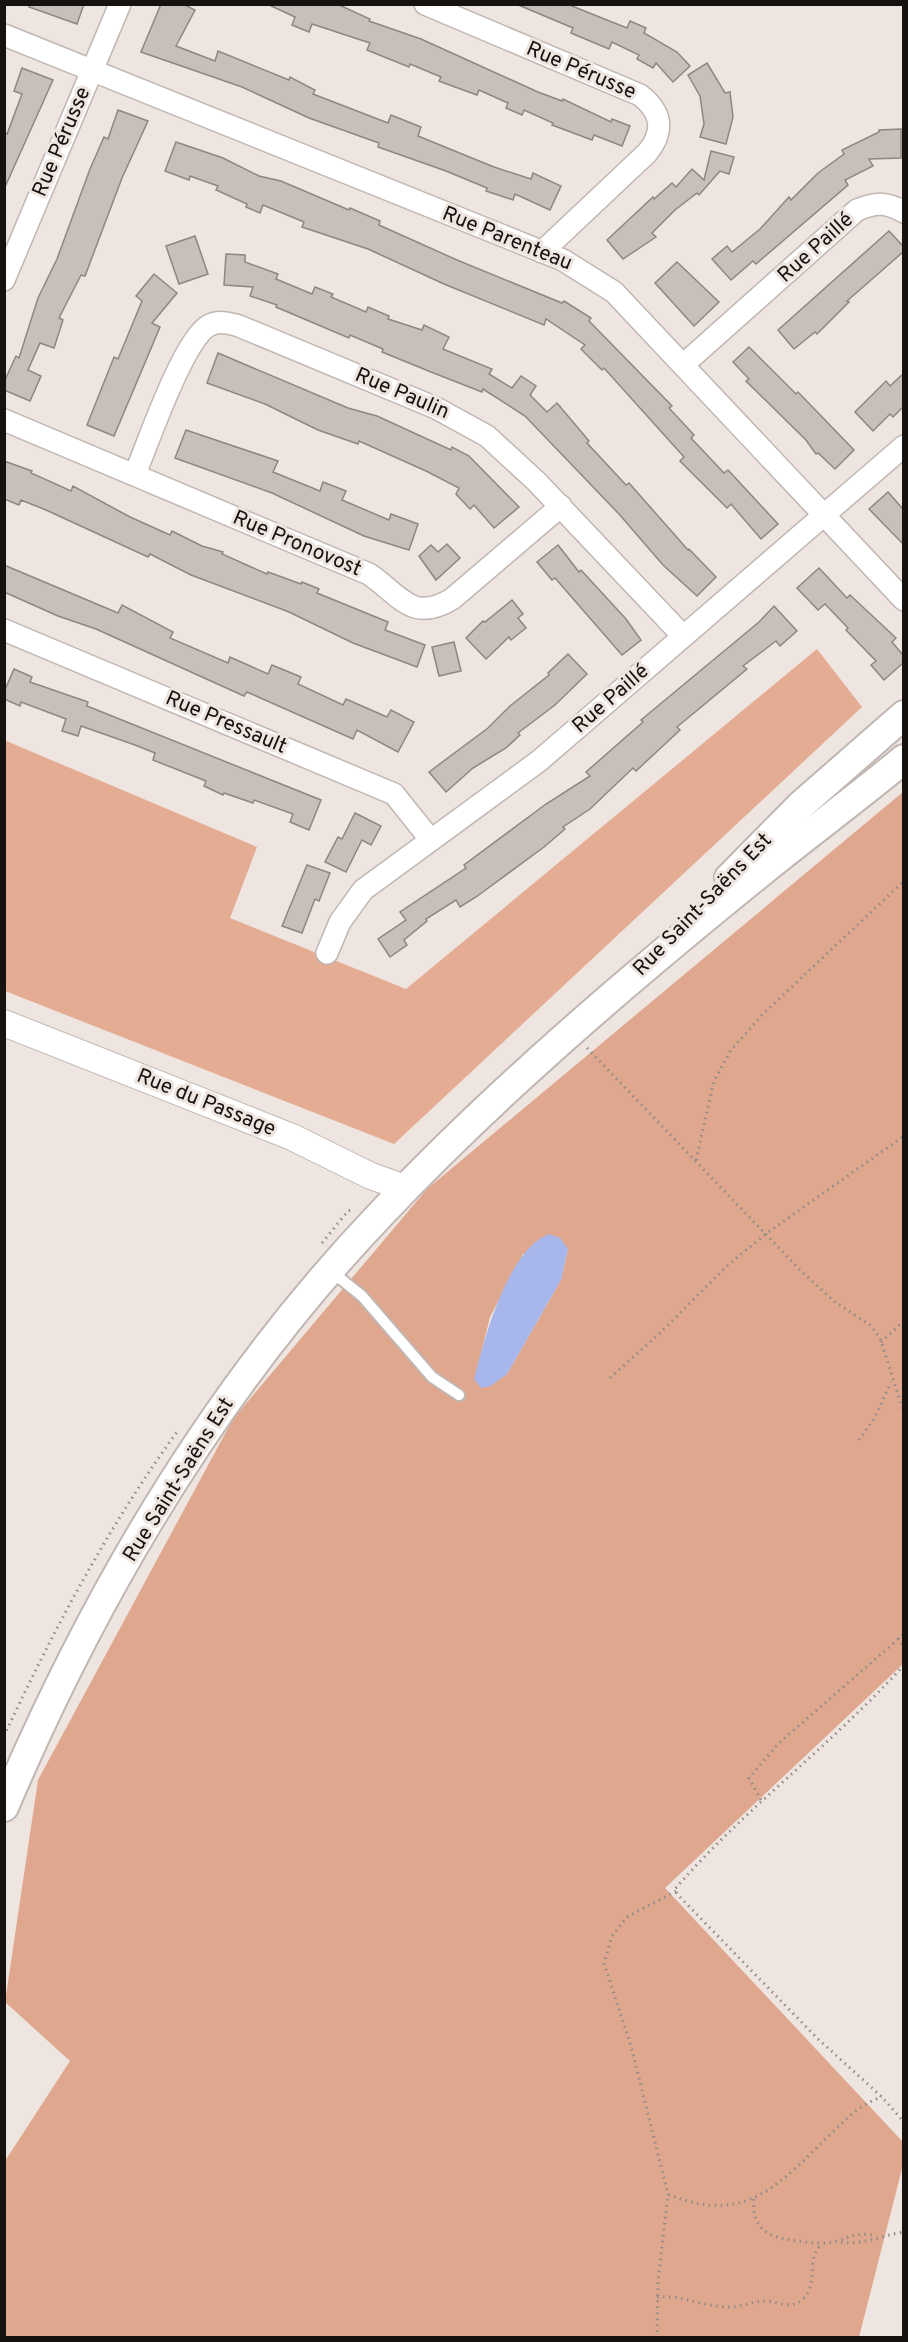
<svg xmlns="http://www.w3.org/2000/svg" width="908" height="2342" viewBox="0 0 908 2342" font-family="Overpass,sans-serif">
<rect width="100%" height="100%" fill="#efe5e0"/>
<path fill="#e4ac92" d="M817,649L862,707L394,1144L5,991L4,740L257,847L230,918L406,989Z"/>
<path fill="#dfa78d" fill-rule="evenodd" d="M903,792V1664L665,1888L903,2142V2165L859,2337H5V2161L70,2061L5,2002L38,1780L233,1419L427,1189ZM568,1249L561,1280L507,1374L475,1378L490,1317L523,1254Z"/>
<path fill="#a8b7eb" d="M549,1234L560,1238L568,1249L561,1280L507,1374L491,1386L481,1388L474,1379C484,1339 508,1249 549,1234Z"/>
<g fill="#c8beba" stroke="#8f8581" stroke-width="1.5">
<path d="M29,4H84L77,24L29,7Z"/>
<path d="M161,4H183L195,10L176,46L215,61L218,51L289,80L290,77L315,90L313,94L388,123L391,115L421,127L418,136L494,167L531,179L533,173L561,186L550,210L515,194L513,200L486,191L487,188L446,171L378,147L379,143L309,118L242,87L141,52Z"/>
<path d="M267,4H337L370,19L369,21L421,39L538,92L562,101L563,99L611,122L612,119L630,126L622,146L594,135L592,140L552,125L553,123L524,110L522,115L506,108L508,103L479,90L477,95L455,87L439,81L441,77L410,64L409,67L367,50L370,43L312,24L309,32L292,25L295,17Z"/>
<path d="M516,4H567L627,28L630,21L646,28L644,33L677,52L690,66L673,82L656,63L653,68L637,59L639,55L612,42L609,49L571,33L573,28Z"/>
<path d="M707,63L725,93L730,92L733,117L726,144L700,137L704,124L700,96L688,75Z"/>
<path d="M22,68L53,80L5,187L4,132L7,134L22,94L14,91Z"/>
<path d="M118,110L148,121L122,178L85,276L81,275L59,318L63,320L54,348L40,343L28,370L41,376L30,401L4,390V382L16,356L19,358L38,298L57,259L90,169L104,137L108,139Z"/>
<path d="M901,129V158L869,159L873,166L845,180L848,185L756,264L753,261L731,280L712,259L727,246L732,252L760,229L789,197L791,200L818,173L844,154L842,150L879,132V130Z"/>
<path d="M176,142L223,158L259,176L281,181L349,210L350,208L380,221L379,225L457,260L562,303L564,301L591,318L589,321L672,406L669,408L694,435L691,438L724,473L728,470L778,524L761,539L731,504L727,508L680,461L684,457L604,368L602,370L581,349L585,345L546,319L544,325L444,284L368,249L302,227L304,222L263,205L260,213L246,207L247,204L216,190L218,186L190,176L189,180L165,171Z"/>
<path d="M711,151L734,157L729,174L720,171L699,195L697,193L675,210L652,233L656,237L623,259L607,240L653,197L654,199L672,183L676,187L692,169L704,180Z"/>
<path d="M889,231L903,246V252L847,301L849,302L817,334L815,332L794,349L778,330Z"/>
<path d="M195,236L208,274L179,284L166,246Z"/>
<path d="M226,254L245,255V262L278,274L276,279L312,294L315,287L333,294L331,297L366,312L368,307L389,316L388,319L422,330L424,325L449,337L443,349L492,369L489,374L512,388L521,376L536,386L530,395L547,412L557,403L589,441L587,443L626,485L629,483L688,550L689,549L716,577L697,596L663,565L619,514L525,416L483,389L482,392L431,372L382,352L383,349L350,335L349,338L276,307L277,305L250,296L253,287L224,285Z"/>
<path d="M677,262L719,302L694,326L655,283Z"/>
<path d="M154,274L177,293L152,323L160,327L114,436L87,425L114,357L118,359L142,301L136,296Z"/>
<path d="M749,347L796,394L798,392L854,450L835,469L818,453L816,454L806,440L746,381L749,379L733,362Z"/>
<path d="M218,353L348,408L377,416L451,450L452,447L469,456L519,507L494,528L474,505L470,509L456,494L459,488L426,471L359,441L358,444L318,430L265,404L207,383Z"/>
<path d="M903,374V407L893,417L890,414L873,431L855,412L886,381L890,386Z"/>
<path d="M186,430L278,461L273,472L320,491L323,482L346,491L342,500L389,520L391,514L418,524L409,550L364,536L272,493L175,458Z"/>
<path d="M4,461L32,471L31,473L71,491L73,486L130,517L170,535L172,531L202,546L223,552L222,554L267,574L268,572L301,584L302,582L319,589L317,593L388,622L385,630L425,645L417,667L353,643L289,612L191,575L150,554L148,557L46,510L21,500L19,505L4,499Z"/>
<path d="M888,492L903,509V544L869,509Z"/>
<path d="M447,544L460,558L436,580L419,556L431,545L438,552Z"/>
<path d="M558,545L579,572L581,570L626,619L641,640L622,655L555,578L552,580L537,562Z"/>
<path d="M4,565L118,613L122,605L173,632L170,638L228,663L230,657L268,674L272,665L301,677L298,684L343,705L346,699L387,717L391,710L414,722L398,752L357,730L353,739L247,692L244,696L96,629L58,616L4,592Z"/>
<path d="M819,568L847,598L850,595L896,638L892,642L903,655V663L884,680L871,665L876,661L846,630L848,628L825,604L818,610L797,588Z"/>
<path d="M512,600L523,614L518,618L526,628L511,640L509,637L486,659L466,638L483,621L485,622Z"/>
<path d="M774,606L797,631L780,646L776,641L743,666L747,669L677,727L680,730L636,771L633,768L590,809L563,827L565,829L544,847L476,897L460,907L456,900L426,919L427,921L404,940L407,945L390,957L378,939L406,920L400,912L466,868L464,865L546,804L590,776L586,772L643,722L641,720L759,622Z"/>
<path d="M454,642L461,671L439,676L432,647Z"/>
<path d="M568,654L587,674L555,705L518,733L520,735L506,748L473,768L446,792L429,772L488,728L510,706L549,675L548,673Z"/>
<path d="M14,669L32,677L30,682L88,702L87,706L321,800L309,830L290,822L293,814L254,800L253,803L224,793L223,795L204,786L206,781L153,760L155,753L135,745L81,726L78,736L62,731L66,719L21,702L20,706L4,699V692Z"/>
<path d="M355,813L381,826L371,845L362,840L346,872L325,862L338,837L342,839Z"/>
<path d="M307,865L330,873L319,901L315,899L302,933L282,926Z"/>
</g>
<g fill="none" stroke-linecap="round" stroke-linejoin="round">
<g stroke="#c0b6b2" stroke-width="14">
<path id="service" d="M331,1271L362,1296L432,1377L459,1395"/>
</g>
<g stroke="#c0b6b2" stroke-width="24">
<g id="minor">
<path d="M425,4L640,95C662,112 665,131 647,153L542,252"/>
<path d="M4,35L563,260L614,292L904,600"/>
<path d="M4,280L120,4"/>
<path d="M683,365L857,210C876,202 886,202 904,212"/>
<path d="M4,420L369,574C401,596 412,623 452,599L561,506"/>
<path d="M135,474C148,443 183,341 208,326C218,320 229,323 239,326L436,408L487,436L537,482L683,636"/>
<path d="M4,630L394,794L430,839"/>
<path d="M327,953L340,922L363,890L539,761L904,446"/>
</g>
</g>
<g stroke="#c0b6b2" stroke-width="28">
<path id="tertiary" d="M4,1023L292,1137L371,1176L405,1188"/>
</g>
<g stroke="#c0b6b2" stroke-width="32">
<g id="secondary">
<path d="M729,878L801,805L904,715"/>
<path d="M4,1807C95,1593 218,1385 379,1216C497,1091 628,980 760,873C808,834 857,798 904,759"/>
</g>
</g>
<g stroke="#928b87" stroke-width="3" stroke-dasharray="1.5 4.5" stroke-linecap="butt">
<path d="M587,1048L802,1272L835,1302L870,1325L880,1338L904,1413"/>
<path d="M696,1160L714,1081L731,1050L763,1014L904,881"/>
<path d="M322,1243L348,1211L354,1209"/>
<path d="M881,1342L904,1321"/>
<path d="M610,1378L659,1334L729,1264L767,1233L904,1136"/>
<path d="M859,1440L875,1417L891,1382"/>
<path d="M898,1638L904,1647"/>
<path d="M904,1665C833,1744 745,1808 675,1889L677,1894L817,2038L882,2097L904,2122"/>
<path d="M4,1736C53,1631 109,1525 177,1432"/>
<path d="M761,1800L749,1778L778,1744L904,1634"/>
<path d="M676,1891L627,1917L612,1936L604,1963L631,2046L668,2194C749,2229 784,2178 837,2128C850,2115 863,2103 882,2097"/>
<path d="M754,2199C751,2231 771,2238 798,2241C807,2242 817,2244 826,2243C847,2241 854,2230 876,2236"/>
<path d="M841,2242C862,2246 882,2235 904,2232"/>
<path d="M657,2297C682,2295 702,2306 726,2307C739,2308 751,2302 763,2301C777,2300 790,2311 803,2299C819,2284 805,2259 822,2244"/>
<path d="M657,2338L658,2281L668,2194"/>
</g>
<use href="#service" stroke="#fff" stroke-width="10"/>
<use href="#minor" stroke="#fff" stroke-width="21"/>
<use href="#tertiary" stroke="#fff" stroke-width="26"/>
<use href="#secondary" stroke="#fff" stroke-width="28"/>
</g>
<g text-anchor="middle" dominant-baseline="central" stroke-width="6" stroke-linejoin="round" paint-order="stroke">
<g font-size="21" fill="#151210" stroke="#efe5e0">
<text transform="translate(581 71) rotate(23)">Rue Pérusse</text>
<text transform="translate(62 142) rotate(-67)">Rue Pérusse</text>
<text transform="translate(507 239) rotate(22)">Rue Parenteau</text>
<text transform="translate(816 248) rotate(-42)">Rue Paillé</text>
<text transform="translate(402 394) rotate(23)">Rue Paulin</text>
<text transform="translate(297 544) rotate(23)">Rue Pronovost</text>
<text transform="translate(611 699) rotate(-41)">Rue Paillé</text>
<text transform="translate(226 723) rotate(23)">Rue Pressault</text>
<text transform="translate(703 905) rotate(-46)">Rue Saint-Saëns Est</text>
<text transform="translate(206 1103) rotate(22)">Rue du Passage</text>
<text transform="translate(179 1480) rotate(-58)">Rue Saint-Saëns Est</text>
</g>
</g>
<rect width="908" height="2342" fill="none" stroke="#151210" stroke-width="12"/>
</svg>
